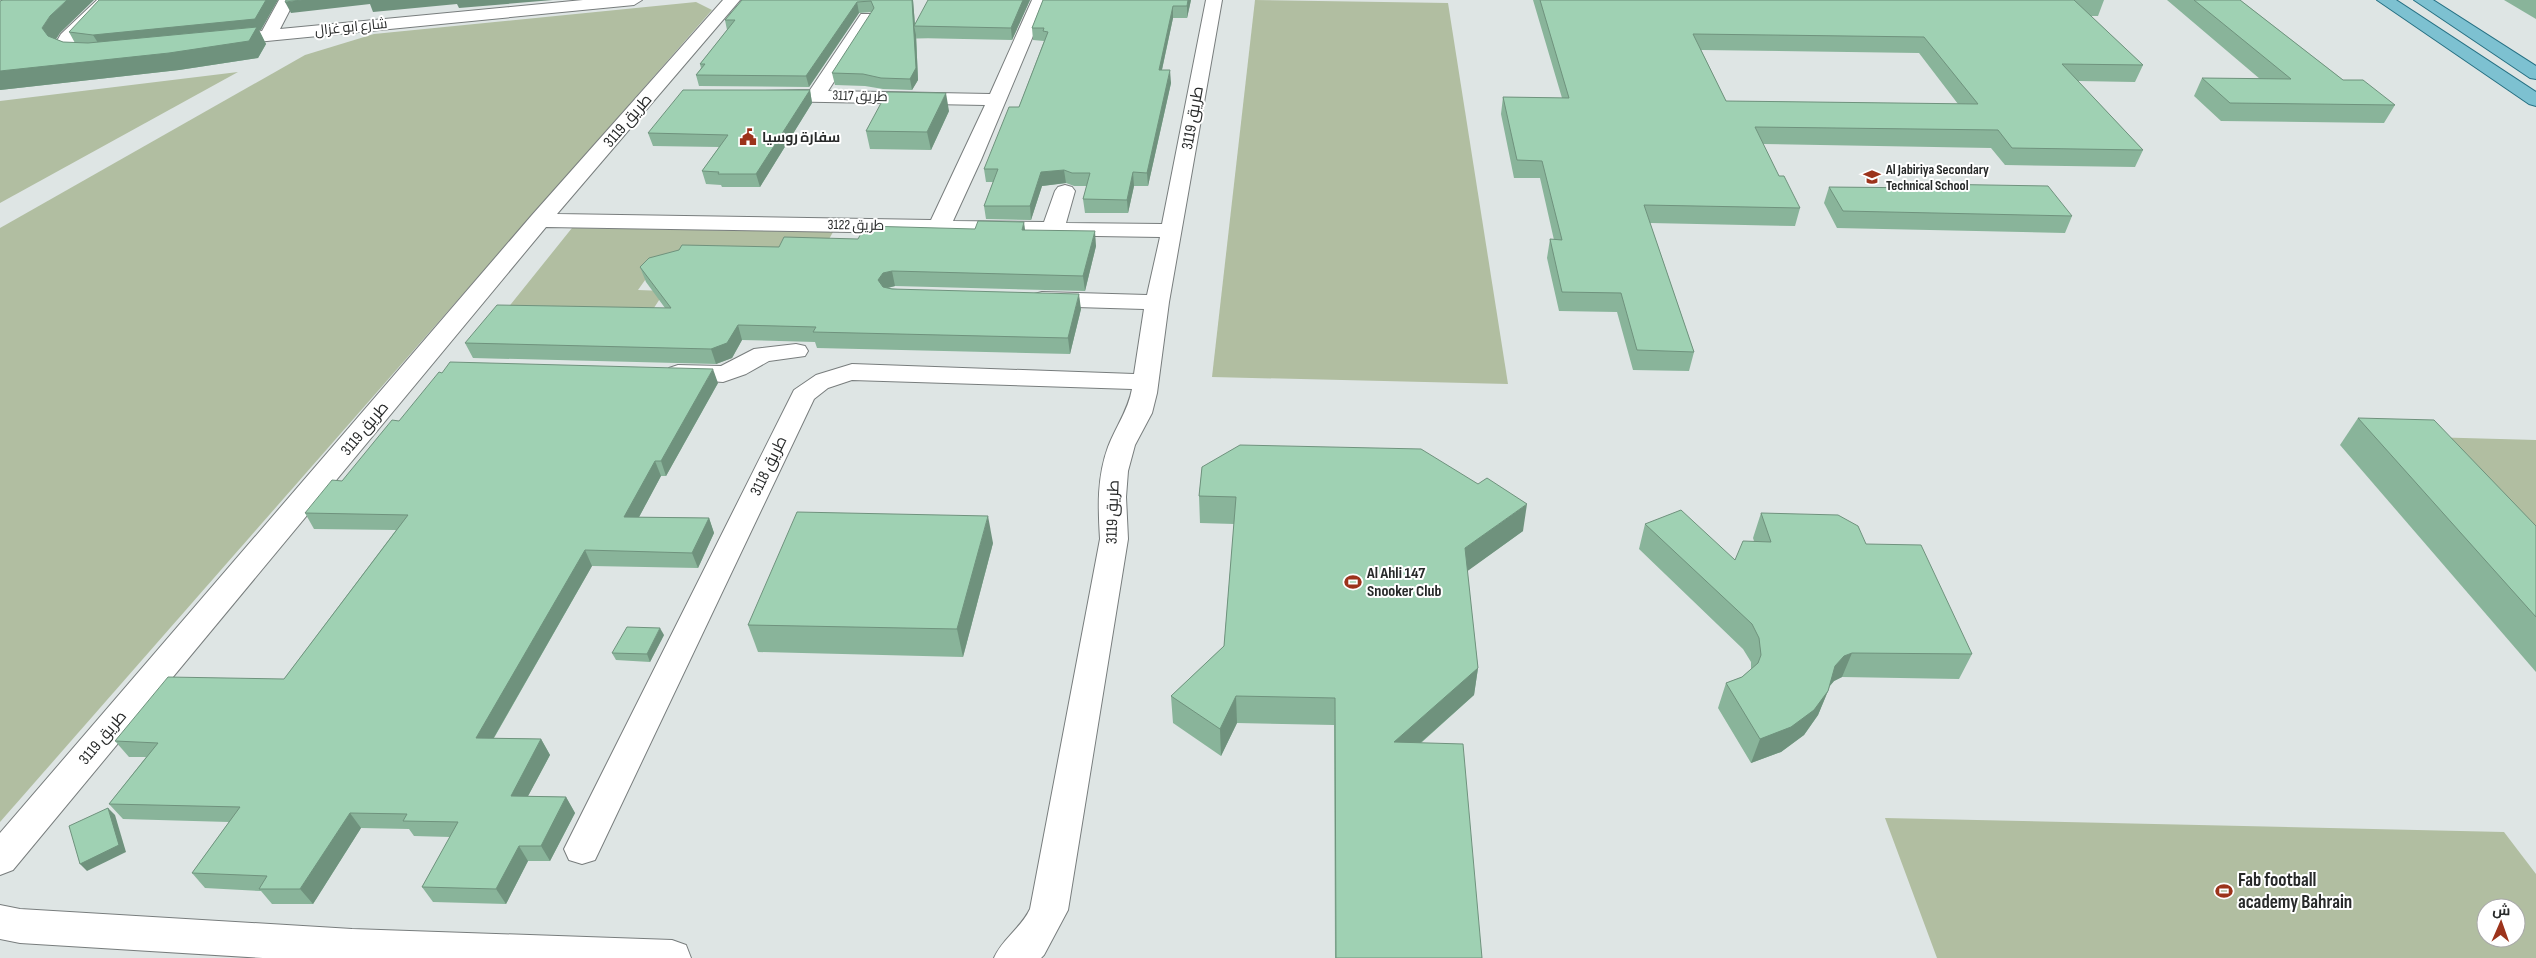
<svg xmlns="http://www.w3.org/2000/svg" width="2536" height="958" viewBox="0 0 2536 958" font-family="'Sofia Sans Condensed',Cairo,sans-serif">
<rect width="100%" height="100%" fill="#dee5e4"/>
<g fill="#b1bea1" fill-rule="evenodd">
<path d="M1255,0L1448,3L1508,384L1212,377Z"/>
<path d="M696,2L712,10L0,822V228L305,55L374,34Z"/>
<path d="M238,72L0,203V101Z"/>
<path d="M572,228L833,232L823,250L655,266L638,290L665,291L648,317L503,314Z"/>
<path d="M2427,437L2536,440V553Z"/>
<path d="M1885,818L2504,832L2536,874V958H1937ZM2486,908H2516V938H2486Z"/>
</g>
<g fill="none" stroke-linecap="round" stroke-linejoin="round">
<g stroke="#787d7d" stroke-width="2">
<g id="minor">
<path d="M97,0H114L73,44L102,49L105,53L102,57C89,60 63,58 54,46L61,34Z"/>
<path d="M279,0H295L280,29L583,0H642L634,5L225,45L219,44L216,40L219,36L262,31Z"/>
<path d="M723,0H740L557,214L931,220L985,105L772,101L765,99L763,95L765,91L810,90L861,14H873L875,18L828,91L990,94L1032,0H1048L981,160L953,221L1044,222L1055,191L1058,187L1065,185L1072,187L1075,191L1066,223L1162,224L1206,0H1222L1169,302L1157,393L1152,413L1135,445L1128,471L1126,497L1128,539L1068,910L1044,955L1041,958H994C1002,939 1021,928 1030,909L1100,539C1098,507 1097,477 1108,447C1116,426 1128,411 1132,389L852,380L828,388L814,399L595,860L582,864L569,860L564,849L794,390L816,375L852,364L1134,374L1144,309L1042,306L1034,304L1030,299L1034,294L1042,292L1147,295L1160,237L546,227L13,870L0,875V833L532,215Z"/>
<path d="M796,344L805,346L808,351L805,356L769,361L746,374L723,382L669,378L665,373L669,368L678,365L721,366L754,349Z"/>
<path d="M0,905L20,909L352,929L672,940L686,945L691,958H263L20,943L0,939Z"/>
</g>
</g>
<g stroke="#267083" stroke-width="2">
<g id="major">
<path d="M2377,0H2396L2536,92V106L2529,104Z"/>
<path d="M2414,0H2433L2536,66V79L2530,78Z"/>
</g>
</g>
<use href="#minor" fill="#fff" fill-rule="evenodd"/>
<use href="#major" fill="#7dc1d1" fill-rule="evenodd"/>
</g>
<g fill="#89b49a" fill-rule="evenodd">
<path d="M742,0H913L915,24L929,0H1030L1012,40L916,38V35L918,80L912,90L883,89L865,86L835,85L832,73L872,12L859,13L809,87L699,86L696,75L701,68L700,64L727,30L725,20Z"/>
<path d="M1043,0H1191L1187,18H1173L1162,70L1171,83L1148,186H1134L1128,213H1085L1083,199L1087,186H1074L1066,183L1042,186L1031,220L986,219L984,206L993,182H986L984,169L1019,107L1044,41L1033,40L1032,28Z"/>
<path d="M1533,0H2104L2098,16H2091L2143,65L2135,82L2078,81L2143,150L2135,167L2005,165L1991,148L1763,144L1779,176L1800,208L1795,226L1650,223L1694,352L1689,371L1633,370L1617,312L1559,311L1547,258L1550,239L1554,240L1540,178H1514L1501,114L1503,97L1562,98ZM1701,50L1919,53L1958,104L1726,101Z"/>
<path d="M2167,0H2240L2343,80L2395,105L2384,123L2221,121L2194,96L2202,78L2260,79Z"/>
<path d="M2504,0H2536V19Z"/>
<path d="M259,30L266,44L258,58L179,70L0,90L60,33L56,39L63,42L75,43L69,32L261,30Z"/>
<path d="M810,90L812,103L760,187H722L721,185L706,184L702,171L719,147L653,146L648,133Z"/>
<path d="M949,111L931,150L870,149L866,131Z"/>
<path d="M1928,184L2072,216L2065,233L1837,228L1824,203L1829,187L1926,188Z"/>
<path d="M1025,230L1096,246L1085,291L895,286L888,288L1081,309L1070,354L817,348L815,342L742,340L732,358L716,364L473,358L465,343L665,308L646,282L640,267L779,247L858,239Z"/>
<path d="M718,383L666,476H661L639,517L709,518L714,533L698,568L592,566L494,738L541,739L550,755L528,796L566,797L575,813L550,861H528L506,904L433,902L422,887L450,837L414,836L409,829L361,828L313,904H272L261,891L205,888L192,873L229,822L123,819L109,804L146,757H129L115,741L284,679L396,530L314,529L305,513L342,481L399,421Z"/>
<path d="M2358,418L2536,526V672L2340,445Z"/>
<path d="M1202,467L1523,531L1467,571L1478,668L1474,695L1421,743L1482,958H1335L1334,725L1237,723L1221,756L1173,723L1171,696L1224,646L1234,524L1200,523L1199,496Z"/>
<path d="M1761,513L1866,544L1972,654L1959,679L1842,677L1834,681L1830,686L1818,715L1804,735L1781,752L1751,763L1718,708L1726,683L1742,677L1751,669V662L1743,649L1639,549L1645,524L1735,560L1754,541L1753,538Z"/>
<path d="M993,543L963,657L758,652L748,625Z"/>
<path d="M664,635L650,662L616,660L612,653Z"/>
</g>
<g fill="#6f927d">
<path d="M67,0H94L60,33L52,45L42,28L50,16Z"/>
<path d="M266,0H278L261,30H259L266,44L258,58L179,70L0,90V71L100,46L93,35Z"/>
<path d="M302,0H553L459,8L457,4L373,12L370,4L291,13L285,2Z"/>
<path d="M912,0H913L915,26H914L916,35L918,80L912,90L910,79Z"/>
<path d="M1023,0H1030L1012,40L1011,28Z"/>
<path d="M1188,0H1191L1187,18V6Z"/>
<path d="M857,2L859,13L809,87L806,76Z"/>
<path d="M1173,6V18L1159,83V70Z"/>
<path d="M1170,70L1171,83L1148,186L1147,173Z"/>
<path d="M810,90L812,103L760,187L756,174Z"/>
<path d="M946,93L949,111L931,150L927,132Z"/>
<path d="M1064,170L1066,183L1042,186L1031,220L1030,206L1041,172Z"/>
<path d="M1133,172L1134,186L1128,213L1127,200Z"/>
<path d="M1024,222L1026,237L1022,230Z"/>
<path d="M1095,231L1096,246L1085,291L1083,276Z"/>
<path d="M892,271L895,286L887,288L881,295L878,280L883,273Z"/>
<path d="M1079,294L1081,309L1070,354L1068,338Z"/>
<path d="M738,325L742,340L732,358L716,364L711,349Z"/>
<path d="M713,369L718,383L666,476L661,461Z"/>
<path d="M655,461L661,476L631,532L624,517Z"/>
<path d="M1527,504L1523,531L1462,575L1465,548Z"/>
<path d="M988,516L993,543L963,657L957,629Z"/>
<path d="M709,518L714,533L698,568L692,553Z"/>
<path d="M585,550L592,566L485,753L476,738Z"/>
<path d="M660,628L664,635L650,662L647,654Z"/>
<path d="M1852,653L1842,677L1834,681L1825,691L1835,666L1844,656Z"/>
<path d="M1478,668L1474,695L1391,769L1394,742Z"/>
<path d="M1828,691L1818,715L1804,735L1781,752L1751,763L1760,739Z"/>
<path d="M1236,696L1237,723L1221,756L1220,729Z"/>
<path d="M541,739L550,755L520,811L511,796Z"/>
<path d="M566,797L575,813L550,861L541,846Z"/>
<path d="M108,808L115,815L126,852L87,871L80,864Z"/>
<path d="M350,813L361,828L313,904L300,889Z"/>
<path d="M519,846L528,861L506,904L496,889Z"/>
</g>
<g fill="#9fd1b3" stroke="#6f927d" fill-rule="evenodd">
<path d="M3,0H67L50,16L42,28L48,36L63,42L88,43L257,27L249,41L169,53L0,71V1Z"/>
<path d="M99,0H266L255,19L93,35L69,32Z"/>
<path d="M286,0H302L285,2Z"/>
<path d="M742,0H912L916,68L910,79L881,78L863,74L832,73L874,8L871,1L857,2L806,76L696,75L705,64H700L735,20H725Z"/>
<path d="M928,0H1023L1011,28L914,26Z"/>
<path d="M1043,0H1188L1187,6H1173L1159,70H1170L1147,173L1133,172L1127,200L1083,199L1090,173H1072L1064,170L1041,172L1030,206H984L998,169H984L1009,107H1019L1048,32L1043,31L1044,28H1032Z"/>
<path d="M1540,0H2074L2143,65L2062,64L2143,150L2012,148L1998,130L1755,127L1779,176H1784L1800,208L1644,205L1694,352L1637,350L1621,293L1562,292L1550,239L1562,240L1542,161L1517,160L1503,97L1569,98ZM1693,34L1924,37L1978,104L1726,101Z"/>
<path d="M2194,0H2240L2343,80H2363L2395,105L2230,103L2202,78L2291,79Z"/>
<path d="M683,90H810L756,174H718L719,172L702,171L728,135L648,133Z"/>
<path d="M887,92L946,93L927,132L866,131Z"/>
<path d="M1928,184L2048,186L2072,216L1843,211L1829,187L1930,188Z"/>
<path d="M978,221L1024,222L1022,230L1095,231L1083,276L892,271L883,273L878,280L883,287L892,289L1079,294L1068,338L813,332L816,327L738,325L727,343L711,349L465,343L497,305L671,308L640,267L649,258L679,250L682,245L779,247L784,237L858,239L865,226L975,229Z"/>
<path d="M450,362L713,369L661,461H655L624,517L709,518L692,553L585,550L476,738L541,739L511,796L566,797L541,846H519L496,889L422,887L458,822L403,821L407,814L350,813L300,889H259L267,876L192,873L240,807L109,804L158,743L115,741L168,677L284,679L408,515L305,513L332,480L342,481L392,420L399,421L439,372L442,373Z"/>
<path d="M2358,418L2434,420L2536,526V617Z"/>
<path d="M1240,445L1421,449L1478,484L1487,478L1527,504L1465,548L1478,668L1394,742L1463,744L1482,958H1336L1335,698L1236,696L1220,729L1171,696L1224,646L1236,497L1199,496L1202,467Z"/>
<path d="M1681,510L1735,560L1743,541L1771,542L1761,513L1838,515L1858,526L1866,544L1921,545L1972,654L1852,653L1844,656L1835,666L1828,691L1814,710L1791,727L1760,739L1726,683L1742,677L1758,663L1761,655L1759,638L1752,624L1645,524Z"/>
<path d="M797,512L988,516L957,629L748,625Z"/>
<path d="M627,627L660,628L647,654L612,653Z"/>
<path d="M108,808L119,845L80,864L69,826Z"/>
</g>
<defs>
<g id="civic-bare" transform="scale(1.35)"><path d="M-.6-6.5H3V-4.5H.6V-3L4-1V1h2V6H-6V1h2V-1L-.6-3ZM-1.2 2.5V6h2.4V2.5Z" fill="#9c331b" stroke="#fff" stroke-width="2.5" paint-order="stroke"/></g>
<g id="school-bare" transform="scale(1.35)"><path d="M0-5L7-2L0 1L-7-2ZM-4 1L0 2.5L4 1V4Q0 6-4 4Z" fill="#9c331b" stroke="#fff" stroke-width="2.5" paint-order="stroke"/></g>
<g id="stadium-bare" transform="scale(1.35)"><path d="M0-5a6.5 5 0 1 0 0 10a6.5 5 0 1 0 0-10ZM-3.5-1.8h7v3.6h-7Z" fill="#9c331b" stroke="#fff" stroke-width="2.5" paint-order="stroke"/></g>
</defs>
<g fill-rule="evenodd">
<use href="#civic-bare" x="748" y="137"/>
<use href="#school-bare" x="1872" y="177"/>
<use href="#stadium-bare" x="1353" y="582"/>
<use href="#stadium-bare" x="2224" y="891"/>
</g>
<g text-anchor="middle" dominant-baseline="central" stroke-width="4" stroke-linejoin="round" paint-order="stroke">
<g font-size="14" fill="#272929" stroke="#fff">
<text transform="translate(351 27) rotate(-6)">شارع ابو غزال</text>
<text transform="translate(860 96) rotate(2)">طريق 3117</text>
<text transform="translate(856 225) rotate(1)">طريق 3122</text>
</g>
<g font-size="14" font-weight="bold" fill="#272929" stroke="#fff" text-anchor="start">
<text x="762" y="137">سفارة روسيا</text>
<text x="1886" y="169">Al Jabiriya Secondary<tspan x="1886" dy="16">Technical School</tspan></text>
</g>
<g font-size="16" fill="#272929" stroke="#fff">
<text transform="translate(1193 118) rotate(-80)">طريق 3119</text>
<text transform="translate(628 121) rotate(-49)">طريق 3119</text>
<text transform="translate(365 429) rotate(-50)">طريق 3119</text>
<text transform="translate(769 466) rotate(-64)">طريق 3118</text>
<text transform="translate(1113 512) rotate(-88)">طريق 3119</text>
<text transform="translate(103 738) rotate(-50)">طريق 3119</text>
</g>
<g font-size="16" font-weight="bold" fill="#272929" stroke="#fff" text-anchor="start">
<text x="1367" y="573">Al Ahli 147<tspan x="1367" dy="18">Snooker Club</tspan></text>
</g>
<g font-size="19" font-weight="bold" fill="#272929" stroke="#fff" text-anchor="start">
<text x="2238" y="880">Fab football<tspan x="2238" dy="22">academy Bahrain</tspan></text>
</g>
</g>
<g transform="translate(2501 923) rotate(2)"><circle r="24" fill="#ffffff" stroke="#a9a9a9"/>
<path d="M0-4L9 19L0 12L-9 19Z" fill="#9c331b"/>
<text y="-8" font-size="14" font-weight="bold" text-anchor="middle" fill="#272929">ش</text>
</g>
</svg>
